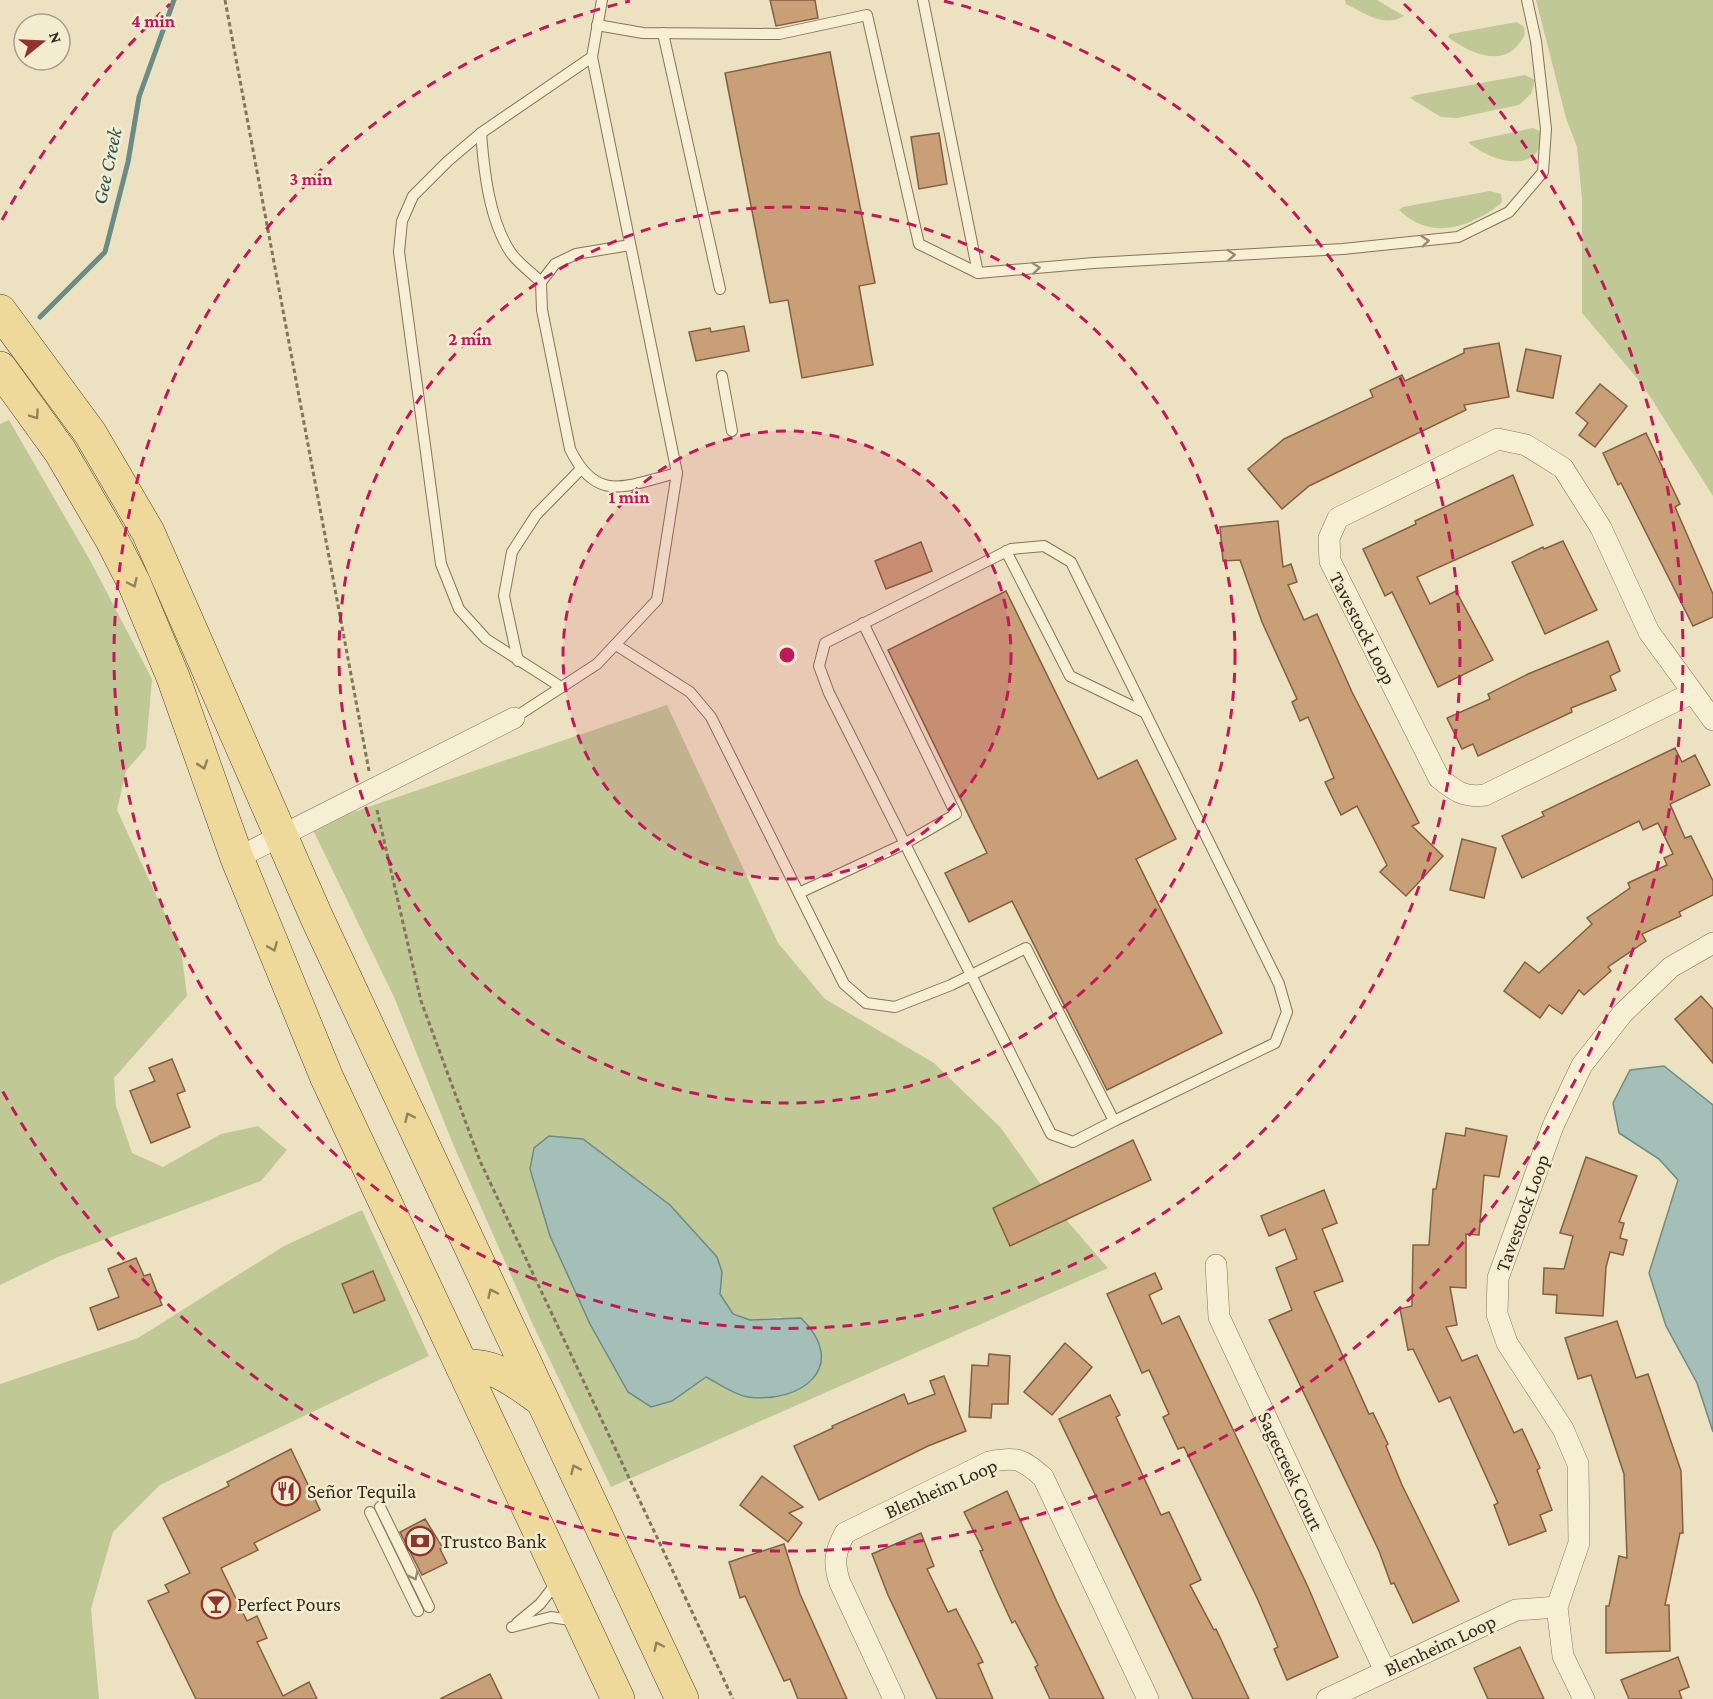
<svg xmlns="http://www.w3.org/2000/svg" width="1713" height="1699" viewBox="0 0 1713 1699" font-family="'Crimson Pro',serif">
<rect width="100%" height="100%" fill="#ece2c1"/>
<g fill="#c0c996" fill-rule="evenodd">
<path d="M1345,0H1377L1404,16C1384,28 1364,13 1346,4Z"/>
<path d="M1536,0H1713V496L1642,384L1582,313V199L1577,147L1566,118Z"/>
<path d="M1517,22L1524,27C1526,35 1523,39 1518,45C1499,68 1466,51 1448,37L1450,34Z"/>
<path d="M1525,75L1535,80L1531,94L1519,105L1457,118L1441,117L1410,98L1416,95Z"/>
<path d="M1533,128L1542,132C1542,178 1489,161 1468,142Z"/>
<path d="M1490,191L1501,194L1502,202L1499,205C1467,229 1430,240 1399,210L1403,207Z"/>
<path d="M9,420L91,562L152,679L146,748L126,771L117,810L181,949L187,996L114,1078L116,1106L132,1153L163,1167L221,1134L258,1126L287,1150L261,1181L58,1257L0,1285V424Z"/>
<path d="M667,705L778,943L825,999L934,1063L1001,1128L1063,1216L1108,1268L611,1487L533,1325L453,1144L394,997L313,830L339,817ZM583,1139L670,1205L717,1257L722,1272L720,1294L733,1314L750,1320L781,1317L746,1397L706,1377L628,1392L590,1324L550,1235L530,1169Z"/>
<path d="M362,1210L429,1356L160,1485L113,1532L91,1609L99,1699H0V1384L138,1338L284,1246Z"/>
</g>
<g fill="#a4bfb8" stroke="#6b8c86" stroke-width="1.5">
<path d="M1664,1066L1713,1105V1432L1697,1383L1666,1326L1649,1273L1678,1180L1659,1159L1619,1133L1613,1103L1630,1070Z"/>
<path d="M549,1136L583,1139L670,1205L717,1257L722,1272L720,1294L733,1314L750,1320L801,1318C850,1366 802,1404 748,1397C734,1395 718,1383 706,1377L672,1401L651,1407L628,1392L590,1324L550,1236L530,1169L534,1148Z"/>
</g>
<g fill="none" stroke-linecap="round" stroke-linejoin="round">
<path stroke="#6b8c86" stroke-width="5" d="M40,317L105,252L128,162L139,97L174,0"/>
</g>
<g fill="#c99f78" stroke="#835f40" stroke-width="1.5">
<path d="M770,0H815L818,18L776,26Z"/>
<path d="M830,52L875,283L859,286L873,365L802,378L788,300L770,303L725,73Z"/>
<path d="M939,133L947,184L919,189L911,137Z"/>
<path d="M744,326L749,351L696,361L689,332L710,328L711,332Z"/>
<path d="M1499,343L1509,397L1464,405L1466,410L1309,486L1282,509L1248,469L1284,439L1373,397L1370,390L1402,375L1405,381L1464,353V349Z"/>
<path d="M1526,349L1561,356L1553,398L1517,391Z"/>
<path d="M1600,384L1627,406L1595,447L1579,435L1588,423L1576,413Z"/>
<path d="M1646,433L1680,504L1675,507L1713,594V617L1693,626L1621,483L1618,485L1603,453Z"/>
<path d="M1513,475L1533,525L1417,577L1430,604L1456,591L1493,660L1438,687L1392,592L1385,596L1363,549L1416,524L1415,521Z"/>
<path d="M1278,521L1283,567L1291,564L1297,582L1288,585L1304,620L1317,614L1352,692L1419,823L1412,826L1443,856L1406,896L1380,872L1387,865L1357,806L1341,815L1325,782L1334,778L1308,717L1300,721L1292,702L1297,699L1262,622L1240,560L1223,561L1220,527Z"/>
<path d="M1563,541L1597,610L1545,634L1512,562L1543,547L1544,549Z"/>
<path d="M921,542L932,571L886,589L875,561Z"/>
<path d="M1006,591L1098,779L1137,760L1176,839L1136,859L1222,1033L1107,1090L1012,901L969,922L945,873L987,853L888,650Z"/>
<path d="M1608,641L1620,671L1610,676L1616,690L1571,708L1572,712L1478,756L1473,744L1462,749L1447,718L1490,699L1488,694L1528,674Z"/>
<path d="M1675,748L1682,762L1695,755L1710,785L1670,804L1685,838L1691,836L1713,881V895L1679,912L1681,916L1642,934L1646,941L1608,967L1611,971L1584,995L1579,990L1562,1014L1549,1005L1540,1018L1504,991L1525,962L1539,973L1592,924L1587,918L1630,888L1628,883L1667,865L1664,858L1673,854L1658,823L1643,830L1639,821L1522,878L1502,836L1544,816L1542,812Z"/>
<path d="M1462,839L1496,848L1484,898L1450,890Z"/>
<path d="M1701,996L1713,1009V1063L1675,1019Z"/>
<path d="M172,1059L185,1091L177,1094L190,1127L151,1143L130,1091L155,1081L149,1068Z"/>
<path d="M1466,1128L1507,1136L1499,1177L1484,1175L1479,1235L1466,1234V1288L1450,1287L1457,1325L1446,1327L1462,1361L1477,1355L1514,1433L1522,1429L1540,1468L1537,1470L1552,1510L1540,1515L1546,1531L1509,1545L1494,1505L1498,1503L1450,1397L1439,1402L1413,1349L1408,1350L1400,1309L1412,1306L1413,1245H1429L1433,1189H1436L1446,1133L1465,1136Z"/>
<path d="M1133,1140L1151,1180L1010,1246L993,1208Z"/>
<path d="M1586,1157L1637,1176L1619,1222L1624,1223L1620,1238L1627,1240L1623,1255L1610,1252L1606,1267L1603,1316L1556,1313L1557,1295L1543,1294L1544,1268L1564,1269L1573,1236L1560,1233Z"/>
<path d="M1324,1190L1337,1223L1322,1229L1343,1281L1314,1292L1369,1414L1373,1413L1388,1444L1386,1446L1402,1485L1459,1601L1413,1623L1394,1583L1391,1584L1379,1551L1269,1320L1292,1310L1276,1268L1297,1259L1285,1229L1269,1236L1261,1216Z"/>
<path d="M136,1258L144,1276L150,1274L162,1305L98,1330L90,1308L119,1297L108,1269Z"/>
<path d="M373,1271L385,1300L354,1313L342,1284Z"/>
<path d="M1155,1273L1162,1289L1149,1295L1162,1324L1179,1316L1308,1587L1338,1657L1287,1680L1274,1649L1278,1647L1258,1600L1184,1447L1178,1449L1163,1417L1169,1414L1149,1370L1142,1373L1107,1294Z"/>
<path d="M1617,1321L1636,1378L1648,1374L1681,1471L1683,1533H1680L1665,1605H1669L1670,1651L1606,1653V1606H1609L1619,1556L1627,1558L1624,1474L1591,1375L1578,1379L1565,1338Z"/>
<path d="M1065,1343L1092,1367L1052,1415L1024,1392Z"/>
<path d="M989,1354L1010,1356L1008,1404H992L991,1418L969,1417L972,1365L988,1366Z"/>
<path d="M944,1376L966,1431L928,1446L819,1500L794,1446L833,1428L832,1426L904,1394L908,1404L935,1394L930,1381Z"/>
<path d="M1110,1395L1120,1415L1116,1417L1161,1515L1169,1512L1201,1580L1190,1585L1214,1630L1216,1629L1249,1699H1193L1059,1419Z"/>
<path d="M291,1449L320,1510L254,1543L258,1550L221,1568L247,1621L257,1616L267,1638L257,1642L283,1696L309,1682L317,1699H196L148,1601L169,1592L165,1585L190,1573L163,1518L229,1486L227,1482Z"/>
<path d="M762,1476L803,1507L789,1513L802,1523L788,1542L740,1505Z"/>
<path d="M1007,1491L1057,1602L1104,1699H1050L1035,1667L1038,1665L1015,1621L1012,1623L996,1588L980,1551L983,1550L964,1512Z"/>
<path d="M425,1519L443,1548L440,1549L447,1563L422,1575L400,1532Z"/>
<path d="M921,1533L934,1566L927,1569L948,1612L956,1609L976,1648L983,1662L978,1664L993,1699H937L888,1595L872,1554Z"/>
<path d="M784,1544L800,1594L847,1699H798L790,1679L784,1681L745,1596L740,1598L729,1562Z"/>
<path d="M1520,1647L1544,1699H1488L1474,1668Z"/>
<path d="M1678,1657L1689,1687L1679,1691L1682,1699H1629L1621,1680Z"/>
<path d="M490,1674L502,1699H440Z"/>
</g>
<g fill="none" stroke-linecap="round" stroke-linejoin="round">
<g stroke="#85735a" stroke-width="12">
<g id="service">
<path d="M923,0L978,273"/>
<path d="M597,25L643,33L779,34L867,15L919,244L978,273L1094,263L1343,249L1458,237L1509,212L1543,172L1546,129L1536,41L1527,0"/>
<path d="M663,33L720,289"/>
<path d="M481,133C484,171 489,220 511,253C519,264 532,273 541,282"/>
<path d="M630,245L576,254L555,264L541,282L542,310L570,449C597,505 627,485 677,473"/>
<path d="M722,376L732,431"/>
<path d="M1006,551L1070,676L1144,712"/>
<path d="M616,645L690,692L711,717L844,984L866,1003L895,1007L951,985L1026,948L1114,1121L1275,1043L1287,1012L1279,984L1071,562L1044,546L1011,549L825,643L819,666L829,693L1051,1134L1073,1142L1114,1121"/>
<path d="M518,661L504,596L512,552L536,515L580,470"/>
<path d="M561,687L486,639L459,609L441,564L399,252L402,221L413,196L448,161L481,133L592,57"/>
<path d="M514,718L597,664L657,600L677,473L592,57L602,0"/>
<path d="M799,893L904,844L956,814L863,623"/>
<path d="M380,1507L429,1607"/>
<path d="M370,1512L418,1611"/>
<path d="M517,1623L540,1604L558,1581"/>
<path d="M512,1627L551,1617L576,1621"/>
</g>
</g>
<g stroke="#85735a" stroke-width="22">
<g id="minor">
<path d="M1692,693L1485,795C1464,798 1455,791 1439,778L1330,561L1329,538L1338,518L1498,439L1526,445L1563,468L1601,528L1649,632L1713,720"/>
<path d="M237,858L514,718"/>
<path d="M1216,1265L1219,1317L1385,1671"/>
<path d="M894,1699L840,1583C833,1563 835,1551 845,1533L989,1462C1017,1456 1022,1459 1043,1477L1148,1699"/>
<path d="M1327,1699L1516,1610L1557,1607"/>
<path d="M1584,1699L1563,1656L1557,1607L1579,1543L1578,1464L1563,1429L1507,1343L1497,1314L1498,1278L1553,1126L1582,1065L1623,1013L1671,967L1713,943"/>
</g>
</g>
<g stroke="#53412e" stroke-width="34">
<g id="primary">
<path d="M0,311L90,433L148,532L317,918L682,1699"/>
<path d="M0,368L60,451L112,540L134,583L173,677L237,858L327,1078L618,1699"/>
<path d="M462,1366C497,1364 514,1381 542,1400"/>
</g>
</g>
<g stroke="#85735a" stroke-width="3" stroke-dasharray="4.5 3" stroke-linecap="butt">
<path d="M225,0L369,771"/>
<path d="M377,810L421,1001L480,1161L733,1699"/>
</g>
<use href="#service" stroke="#f7efd4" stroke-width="10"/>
<use href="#minor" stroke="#f7efd4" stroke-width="21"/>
<use href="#primary" stroke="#eed99a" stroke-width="33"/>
</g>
<defs><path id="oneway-chevron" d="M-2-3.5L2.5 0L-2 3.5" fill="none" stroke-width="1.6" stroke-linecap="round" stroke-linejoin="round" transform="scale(1.5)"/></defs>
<g stroke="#968c78">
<use href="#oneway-chevron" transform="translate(1425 241) rotate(-6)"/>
<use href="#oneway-chevron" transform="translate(1231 255) rotate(-3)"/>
<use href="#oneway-chevron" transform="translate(1036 268) rotate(-5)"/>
<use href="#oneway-chevron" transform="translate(414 1576) rotate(64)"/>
</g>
<g stroke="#92825c">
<use href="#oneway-chevron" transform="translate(35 415) rotate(55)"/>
<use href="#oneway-chevron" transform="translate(133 583) rotate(65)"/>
<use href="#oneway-chevron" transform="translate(203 765) rotate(71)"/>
<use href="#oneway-chevron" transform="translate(273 947) rotate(68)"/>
<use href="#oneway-chevron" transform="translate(409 1117) rotate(-115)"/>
<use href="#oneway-chevron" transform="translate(492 1293) rotate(-115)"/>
<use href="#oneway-chevron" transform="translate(575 1469) rotate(-115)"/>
<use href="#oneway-chevron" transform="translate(658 1646) rotate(-115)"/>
</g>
<circle cx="787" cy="655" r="224" fill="#c2185b" fill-opacity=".12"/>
<g fill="none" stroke="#c2185b" stroke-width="3" stroke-dasharray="10 8">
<circle cx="787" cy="655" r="224"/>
<circle cx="787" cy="655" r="448"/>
<path d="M944 1A673 673 0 1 1 630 1"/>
<path d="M2 220A897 897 0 0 1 170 4M1404 4A897 897 0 1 1 2 1090"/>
</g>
<defs>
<g id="restaurant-ring" transform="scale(1.5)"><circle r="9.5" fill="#f4ecd1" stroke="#91322c" stroke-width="1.5"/><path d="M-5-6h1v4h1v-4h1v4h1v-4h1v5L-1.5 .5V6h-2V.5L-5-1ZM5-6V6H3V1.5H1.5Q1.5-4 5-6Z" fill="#91322c"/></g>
<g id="bank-ring" transform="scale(1.5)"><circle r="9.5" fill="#f4ecd1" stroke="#91322c" stroke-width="1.5"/><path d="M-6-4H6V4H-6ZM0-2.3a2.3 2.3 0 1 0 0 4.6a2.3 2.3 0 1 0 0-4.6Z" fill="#91322c"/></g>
<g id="bar-ring" transform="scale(1.5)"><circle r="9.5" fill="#f4ecd1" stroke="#91322c" stroke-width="1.5"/><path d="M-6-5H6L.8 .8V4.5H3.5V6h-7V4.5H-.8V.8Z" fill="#91322c"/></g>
</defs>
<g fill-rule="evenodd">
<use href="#restaurant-ring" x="286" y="1491"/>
<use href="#bank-ring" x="420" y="1541"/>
<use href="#bar-ring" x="216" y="1604"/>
</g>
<g text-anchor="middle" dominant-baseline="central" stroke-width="5" stroke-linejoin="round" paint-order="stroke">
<g font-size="20" fill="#352a1d" stroke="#f4ecd1">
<text transform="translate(1363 628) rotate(63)">Tavestock Loop</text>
<text transform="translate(1522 1213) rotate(-70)">Tavestock Loop</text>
<text transform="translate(1291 1471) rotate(65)">Sagecreek Court</text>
<text transform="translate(941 1488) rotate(-24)">Blenheim Loop</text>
<text transform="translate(1440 1645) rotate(-25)">Blenheim Loop</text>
</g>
<g font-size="20" fill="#352a1d" stroke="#f4ecd1" text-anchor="start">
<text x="307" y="1491">Señor Tequila</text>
<text x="441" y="1541">Trustco Bank</text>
<text x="237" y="1604">Perfect Pours</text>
</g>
<g font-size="21" font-style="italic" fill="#2d5454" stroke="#f4ecd1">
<text transform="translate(107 166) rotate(-78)">Gee Creek</text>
</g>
</g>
<circle cx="787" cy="655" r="9" fill="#c2185b" stroke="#f4ecd1" stroke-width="3"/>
<g font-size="18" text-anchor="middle" font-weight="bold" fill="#c2185b" stroke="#f4ecd1" stroke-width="5" stroke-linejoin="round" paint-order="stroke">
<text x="153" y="27">4 min</text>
<text x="311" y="185">3 min</text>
<text x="470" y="345">2 min</text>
<text x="629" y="503">1 min</text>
</g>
<g transform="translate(42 42) rotate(72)"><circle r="28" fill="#f4ecd1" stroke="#a89e89" stroke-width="1.5"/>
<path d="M0-4.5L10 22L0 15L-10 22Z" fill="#91322c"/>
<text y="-9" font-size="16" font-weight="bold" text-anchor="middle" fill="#352a1d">N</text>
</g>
</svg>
